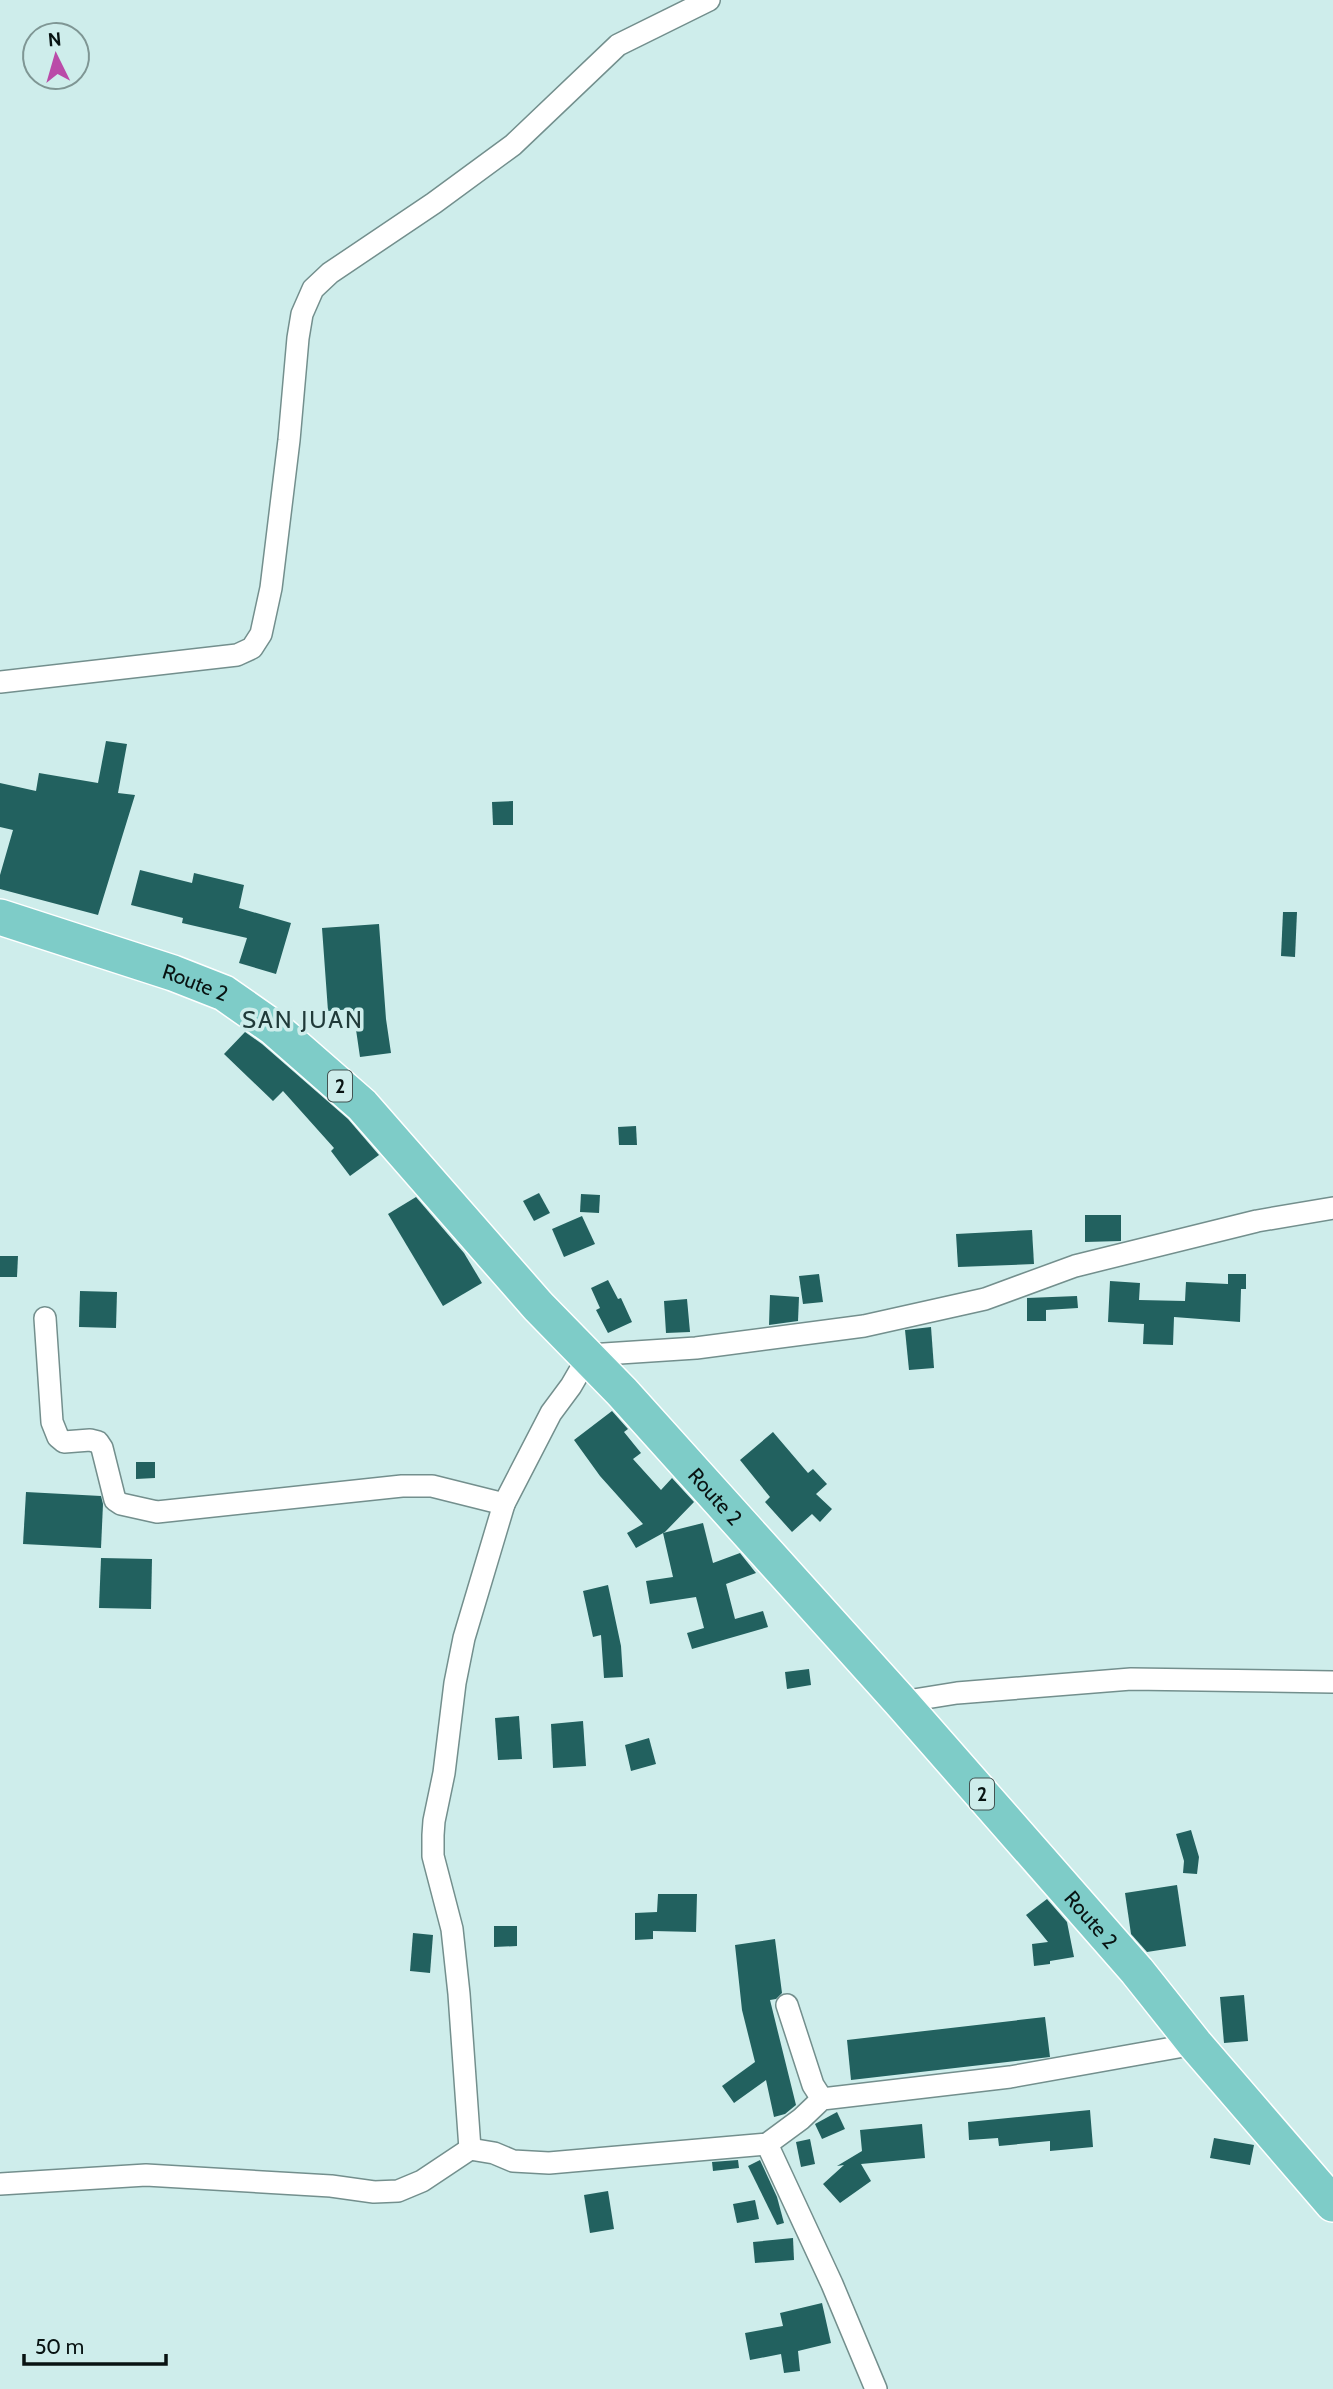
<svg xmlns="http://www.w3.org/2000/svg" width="1333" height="2389" viewBox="0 0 1333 2389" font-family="Cabin,sans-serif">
<rect width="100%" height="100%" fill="#ceedeb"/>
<g fill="#22615f">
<path d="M106,741L127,744L118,793L135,795L98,915L0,889V875L13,830L0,827V783L36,791L39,773L98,783Z"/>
<path d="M513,801V825H493L492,802Z"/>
<path d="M140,870L192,883L194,873L244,885L239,908L291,923L276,974L239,963L247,938L182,923L183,918L131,905Z"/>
<path d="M1283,912H1297L1295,957L1281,956Z"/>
<path d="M379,924L386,1019L391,1053L360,1057L353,1009L328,1011L322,928Z"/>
<path d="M245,1032L262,1044L348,1119L379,1155L350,1176L331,1151L334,1148L283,1091L273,1101L224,1054Z"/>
<path d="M636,1126L637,1145H619L618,1127Z"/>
<path d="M539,1193L550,1213L534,1221L523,1201Z"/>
<path d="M581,1194L600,1195L599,1213L580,1212Z"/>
<path d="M416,1197L464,1253L482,1283L443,1306L388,1214Z"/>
<path d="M1085,1215H1121V1241L1085,1242Z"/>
<path d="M582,1216L595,1244L564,1257L552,1229Z"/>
<path d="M1032,1230L1034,1264L958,1267L956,1234Z"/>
<path d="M0,1256H18L17,1277H0Z"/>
<path d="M819,1274L823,1302L803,1304L799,1276Z"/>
<path d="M1228,1274H1246V1289H1241L1240,1322L1174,1317L1173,1345L1143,1344L1144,1324L1108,1322L1110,1281L1140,1283L1139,1300L1185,1301L1186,1282L1228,1284Z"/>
<path d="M608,1280L618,1299L621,1298L632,1322L608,1333L596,1310L600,1308L591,1288Z"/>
<path d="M80,1291L117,1292L116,1328L79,1327Z"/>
<path d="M770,1295L799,1297L798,1321L769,1325Z"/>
<path d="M1077,1296L1078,1308L1046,1310V1321H1027V1298Z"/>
<path d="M687,1299L690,1332L666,1333L664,1301Z"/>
<path d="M931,1327L934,1368L909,1370L905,1330Z"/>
<path d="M612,1411L628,1429L624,1432L641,1453L633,1459L661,1490L672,1478L694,1502L665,1532L636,1548L627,1533L643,1524L600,1476L574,1440Z"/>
<path d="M773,1432L808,1473L813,1469L827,1484L816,1494L832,1509L820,1522L812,1514L792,1532L765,1502L770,1497L740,1460Z"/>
<path d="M136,1462H155V1478L136,1479Z"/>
<path d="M26,1492L101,1496L103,1504L101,1548L23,1544Z"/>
<path d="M703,1523L713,1563L740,1553L756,1573L726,1584L735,1619L763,1611L768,1627L692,1649L687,1633L704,1628L696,1597L650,1604L646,1581L673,1577L663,1533Z"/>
<path d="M101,1558L152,1559L151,1609L99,1608Z"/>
<path d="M608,1585L621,1646L623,1677L604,1678L601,1635L593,1637L583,1591Z"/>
<path d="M809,1669L811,1685L787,1689L785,1672Z"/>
<path d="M519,1716L522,1759L498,1760L495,1718Z"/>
<path d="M583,1721L586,1766L553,1768L551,1724Z"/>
<path d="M649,1738L656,1764L631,1771L625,1745Z"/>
<path d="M1191,1830L1199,1857L1197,1874L1183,1873L1184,1861L1176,1834Z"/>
<path d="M1177,1885L1186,1946L1147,1952L1131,1934L1125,1893Z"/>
<path d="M658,1894H697L696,1932L653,1931V1939L635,1940V1913L657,1912Z"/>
<path d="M1047,1899L1067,1922L1074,1957L1050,1961V1964L1034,1966L1032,1944L1048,1942L1026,1915Z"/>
<path d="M494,1926H517V1946L494,1947Z"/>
<path d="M413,1933L433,1935L430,1973L410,1971Z"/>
<path d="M775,1939L782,1993L776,1999L770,2000L796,2105L785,2114L774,2117L766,2080L734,2103L722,2086L755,2062L742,2010L735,1945Z"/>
<path d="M1244,1995L1248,2041L1224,2043L1220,1997Z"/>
<path d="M1045,2017L1050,2057L851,2080L847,2040Z"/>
<path d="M1090,2110L1093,2147L1050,2151V2141L999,2146L998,2138L969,2140L968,2122Z"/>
<path d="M837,2112L845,2129L822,2139L815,2124Z"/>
<path d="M922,2124L925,2158L861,2164L871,2181L840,2203L823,2184L844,2165L837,2166L862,2151L860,2130Z"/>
<path d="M1214,2138L1254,2145L1250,2165L1210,2158Z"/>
<path d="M810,2139L815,2164L801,2167L796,2142Z"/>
<path d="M738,2160L739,2168L713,2171L712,2162Z"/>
<path d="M760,2160L777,2197L784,2223L777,2225L748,2166Z"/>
<path d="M608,2191L614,2229L590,2233L584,2195Z"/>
<path d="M755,2200L759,2219L737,2223L733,2204Z"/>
<path d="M793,2238L794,2260L755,2263L753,2242Z"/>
<path d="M822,2303L831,2343L798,2351L800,2371L784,2373L781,2354L750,2360L745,2333L783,2326L780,2313Z"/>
</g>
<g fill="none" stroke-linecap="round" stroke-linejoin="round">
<g stroke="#738f8d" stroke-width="24">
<g id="minor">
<path d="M0,682L237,655L252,648L261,634L271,588L289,440L298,338L302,314L313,289L330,273L434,203L513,145L618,45L709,0"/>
<path d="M45,1318L52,1422L58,1437L64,1442L90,1440L98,1442L102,1448L115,1500L121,1504L157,1512L402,1486H432L504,1504L551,1413L571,1386L589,1355L696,1348L864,1326L985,1299L1075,1266L1257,1221L1333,1208"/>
<path d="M901,1702L957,1693L1131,1679L1333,1682"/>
<path d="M787,2005L813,2085L822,2099"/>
<path d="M767,2144L832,2284L876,2389"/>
<path d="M470,2149L459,1994L452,1929L433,1856V1835L434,1821L444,1773L455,1683L464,1638L504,1504"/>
<path d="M0,2184L146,2175L331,2186L374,2192L398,2191L422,2181L470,2149L494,2153L513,2161L549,2163L767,2144L801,2119L822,2099L1010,2077L1195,2044"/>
</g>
</g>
<g stroke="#fff" stroke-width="38">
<g id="trunk">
<path id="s1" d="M0,917L173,973L224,993L274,1028L362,1105L538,1306L622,1392L901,1702L1137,1971L1195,2044L1333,2204"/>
</g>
</g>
<use href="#minor" stroke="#fff" stroke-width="21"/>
<use href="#trunk" stroke="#7eccc8" stroke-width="35"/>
</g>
<g text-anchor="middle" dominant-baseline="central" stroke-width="7" stroke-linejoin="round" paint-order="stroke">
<g fill="#ceedeb" stroke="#435453" stroke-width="2">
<rect x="328" y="1070.5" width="24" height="31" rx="5"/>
<rect x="970" y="1778.5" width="24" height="31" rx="5"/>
</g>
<g font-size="19" font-weight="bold" fill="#081312">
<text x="340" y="1086">2</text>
<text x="982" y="1794">2</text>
</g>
<g font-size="21" fill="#081312" stroke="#ceedeb">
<text stroke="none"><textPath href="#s1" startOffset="206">Route 2</textPath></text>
<text stroke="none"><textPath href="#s1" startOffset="942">Route 2</textPath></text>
<text stroke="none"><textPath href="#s1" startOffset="1508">Route 2</textPath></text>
</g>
<g font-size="24" letter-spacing="2" fill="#203a39" stroke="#ceedeb">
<text x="303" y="1019">SAN JUAN</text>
</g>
</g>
<g transform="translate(56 56) rotate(355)"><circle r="33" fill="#ceedeb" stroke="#7f9694" stroke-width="2"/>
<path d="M0-5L12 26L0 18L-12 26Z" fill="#ba4ba8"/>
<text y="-10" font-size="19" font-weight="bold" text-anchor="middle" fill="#081312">N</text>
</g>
<path d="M24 2354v10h142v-10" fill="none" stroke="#081312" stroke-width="3.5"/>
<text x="35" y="2354" font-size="21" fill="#081312" stroke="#ceedeb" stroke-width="5" paint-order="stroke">50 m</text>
</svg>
